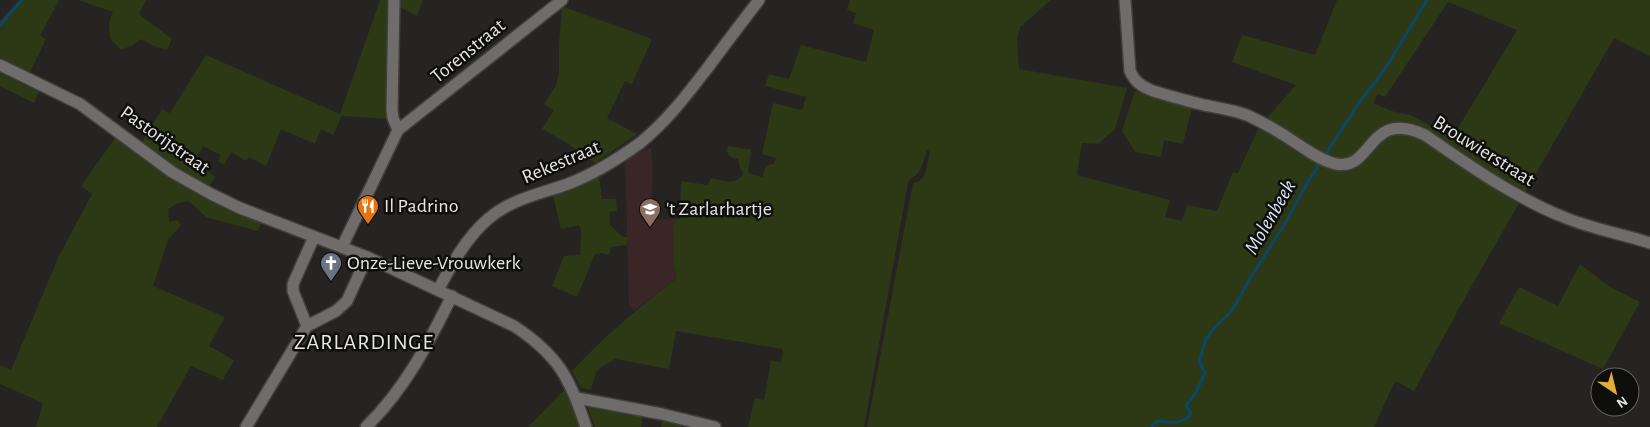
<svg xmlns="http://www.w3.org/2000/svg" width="1650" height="427" viewBox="0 0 1650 427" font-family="'Alegreya Sans',sans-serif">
<rect width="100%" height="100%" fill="#262422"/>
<path fill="#3a2626" d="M651,148L653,168L651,219H673L674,266L677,278L634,311L629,305L625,158Z"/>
<g fill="#2d3815" fill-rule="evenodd">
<path d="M19,0H59L40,36L46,39L30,72L0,57V21Z"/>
<path d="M79,0H146L139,14L172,39L167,50L154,46L141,39L133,45L121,50L110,38L109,22L113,12Z"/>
<path d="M380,0H392L389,119L342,116L333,135L321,129L315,144L281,129L266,166L249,157L246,161L231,152L224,165L218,161L221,155L203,146L195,160L215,177L209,187L174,167L141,144L162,109L170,113L206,55L340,114Z"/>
<path d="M397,0H423L417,16L397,6Z"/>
<path d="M850,0H1051L1020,27L1017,38L1019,69L1127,88L1115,129L1098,144L1082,143L1077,175L1170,200L1165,217L1182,221L1187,205L1217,211L1233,172L1238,173L1259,127L1296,85L1232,62L1242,35L1315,55L1337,0H1650V56L1614,38L1467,294L1414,391L1395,381L1374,427H867L913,183L920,181L925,174L930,152L927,150C923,161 922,174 910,179L908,183L864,427H748L755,398L764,400L771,360L781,363L783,349L676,331L669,369L615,359L603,366L596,372L591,390L581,388L572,371C604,336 640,307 677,278L674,266L673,219H680L681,181L708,185L711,178C721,180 738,187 743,173L740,168L738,159C731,158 728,156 727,149L729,146L751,150L748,173L762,177L766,166L773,164L777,158L762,154L773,103L802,110L806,97L765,86L769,74L789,79L801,45L866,62L874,30L853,23L856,13L847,10ZM1448,2L1517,30L1452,138L1411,115L1391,111L1373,103L1378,94L1385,97Z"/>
<path d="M562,6L652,39L632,84L625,81L607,118L637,134L595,163L567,143L542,129L554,110L544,104L556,85L559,74V45Z"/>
<path d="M0,73L39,92L34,103L0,86Z"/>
<path d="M1135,91L1167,101L1192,107L1183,144L1164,140L1161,157L1135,152L1122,131Z"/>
<path d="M115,138L168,178L262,223L257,231L206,217L189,201L178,203L168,209L169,222L178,220L181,225L168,240L153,286L225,317L209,346L234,360L223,380L191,366L157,427H36L43,403L0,384V365L11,370L58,258L92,194L81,186Z"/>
<path d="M599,176L602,199H616L617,211L609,212L610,225L623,237H628L627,245L611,247L609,255L602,253L595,254L577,297L552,286L564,256L580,255L581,230L579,225L561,229L553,196L590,182Z"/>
<path d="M1580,264L1610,287L1640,302L1603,369L1499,323L1519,287L1558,306Z"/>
<path d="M566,388L580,427H528Z"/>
<path d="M586,402L643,412L641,427H595Z"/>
<path d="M662,415L682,421L681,427H661Z"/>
</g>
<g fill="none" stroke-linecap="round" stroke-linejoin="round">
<g stroke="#0a4668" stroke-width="3">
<path d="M0,25L22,0"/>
<path d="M1151,427L1157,421C1172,421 1173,427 1190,416V411L1186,407L1187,404L1195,394L1205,373L1199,362L1206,339L1215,327L1228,315L1234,307L1251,277L1284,225L1309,180L1359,103L1385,69L1427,0"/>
</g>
<g stroke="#413f3d" stroke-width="14">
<g id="minor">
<path d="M394,0L392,110L393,118L398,130"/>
<path d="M1125,0L1130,71C1135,82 1141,86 1153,91C1170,96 1187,101 1204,105C1219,108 1235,110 1249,116C1266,124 1283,134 1299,145C1310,152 1322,161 1336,164C1374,171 1367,108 1425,135C1470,166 1515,198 1566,218C1593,229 1622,234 1650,243"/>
<path d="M0,65L80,104L172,172L211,194L240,208L367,257L514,326C558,355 570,378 586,427"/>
<path d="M342,247L398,130L562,0"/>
<path d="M438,290C452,264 466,238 488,219C511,199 540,194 568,184C594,174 618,159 640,143C666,122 686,96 706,70C724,46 741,23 759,0"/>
<path d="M307,326L293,291V284L314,237"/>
<path d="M577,398L662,414L715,427"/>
<path d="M246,427L307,326L336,311L347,301L367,257"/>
<path d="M366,427C405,389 428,344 452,296"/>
</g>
</g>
<use href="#minor" stroke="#6e6d6c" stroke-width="11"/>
</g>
<defs>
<g id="restaurant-pin" transform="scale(1.125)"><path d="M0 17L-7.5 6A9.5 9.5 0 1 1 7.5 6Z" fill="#e8710a" stroke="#0e0e0d"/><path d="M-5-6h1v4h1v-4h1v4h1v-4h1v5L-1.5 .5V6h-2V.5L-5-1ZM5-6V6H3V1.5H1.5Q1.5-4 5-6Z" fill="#fff"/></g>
<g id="school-pin" transform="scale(1.125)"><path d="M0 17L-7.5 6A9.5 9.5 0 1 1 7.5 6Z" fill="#8d6e63" stroke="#0e0e0d"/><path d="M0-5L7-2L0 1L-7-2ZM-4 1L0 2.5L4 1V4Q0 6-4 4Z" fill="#fff"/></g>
<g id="church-pin" transform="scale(1.125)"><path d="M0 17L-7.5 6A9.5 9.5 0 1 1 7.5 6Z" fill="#6b7280" stroke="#0e0e0d"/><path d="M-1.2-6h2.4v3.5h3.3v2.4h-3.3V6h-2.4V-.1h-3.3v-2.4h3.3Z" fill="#fff"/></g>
</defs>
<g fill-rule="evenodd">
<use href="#restaurant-pin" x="368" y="206"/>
<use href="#school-pin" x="650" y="209"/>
<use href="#church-pin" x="331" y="263"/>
</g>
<g text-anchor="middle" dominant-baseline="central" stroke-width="5" stroke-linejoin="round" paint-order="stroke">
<g font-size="20" fill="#e6e5e4" stroke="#0e0e0d">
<text transform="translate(468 51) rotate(-39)">Torenstraat</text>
<text transform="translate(165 140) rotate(35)">Pastorijstraat</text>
<text transform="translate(1484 151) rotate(32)">Brouwierstraat</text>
<text transform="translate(561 162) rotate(-23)">Rekestraat</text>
</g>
<g font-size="20" fill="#e6e5e4" stroke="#0e0e0d" text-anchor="start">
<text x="384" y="206">Il Padrino</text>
<text x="666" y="209">'t Zarlarhartje</text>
<text x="347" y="263">Onze-Lieve-Vrouwkerk</text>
</g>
<g font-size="21" font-style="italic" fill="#d7e6f2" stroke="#0e0e0d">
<text transform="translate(1270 217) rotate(-60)">Molenbeek</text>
</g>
<g font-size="22" letter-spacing="1" fill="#e6e5e4" stroke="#0e0e0d">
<text x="364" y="342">ZARLARDINGE</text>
</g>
</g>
<g transform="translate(1615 392) rotate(145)"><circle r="24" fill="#0e0e0d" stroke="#646463"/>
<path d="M0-4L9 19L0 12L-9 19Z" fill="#e1af34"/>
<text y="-8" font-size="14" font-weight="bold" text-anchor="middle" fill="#e6e5e4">N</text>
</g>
</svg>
